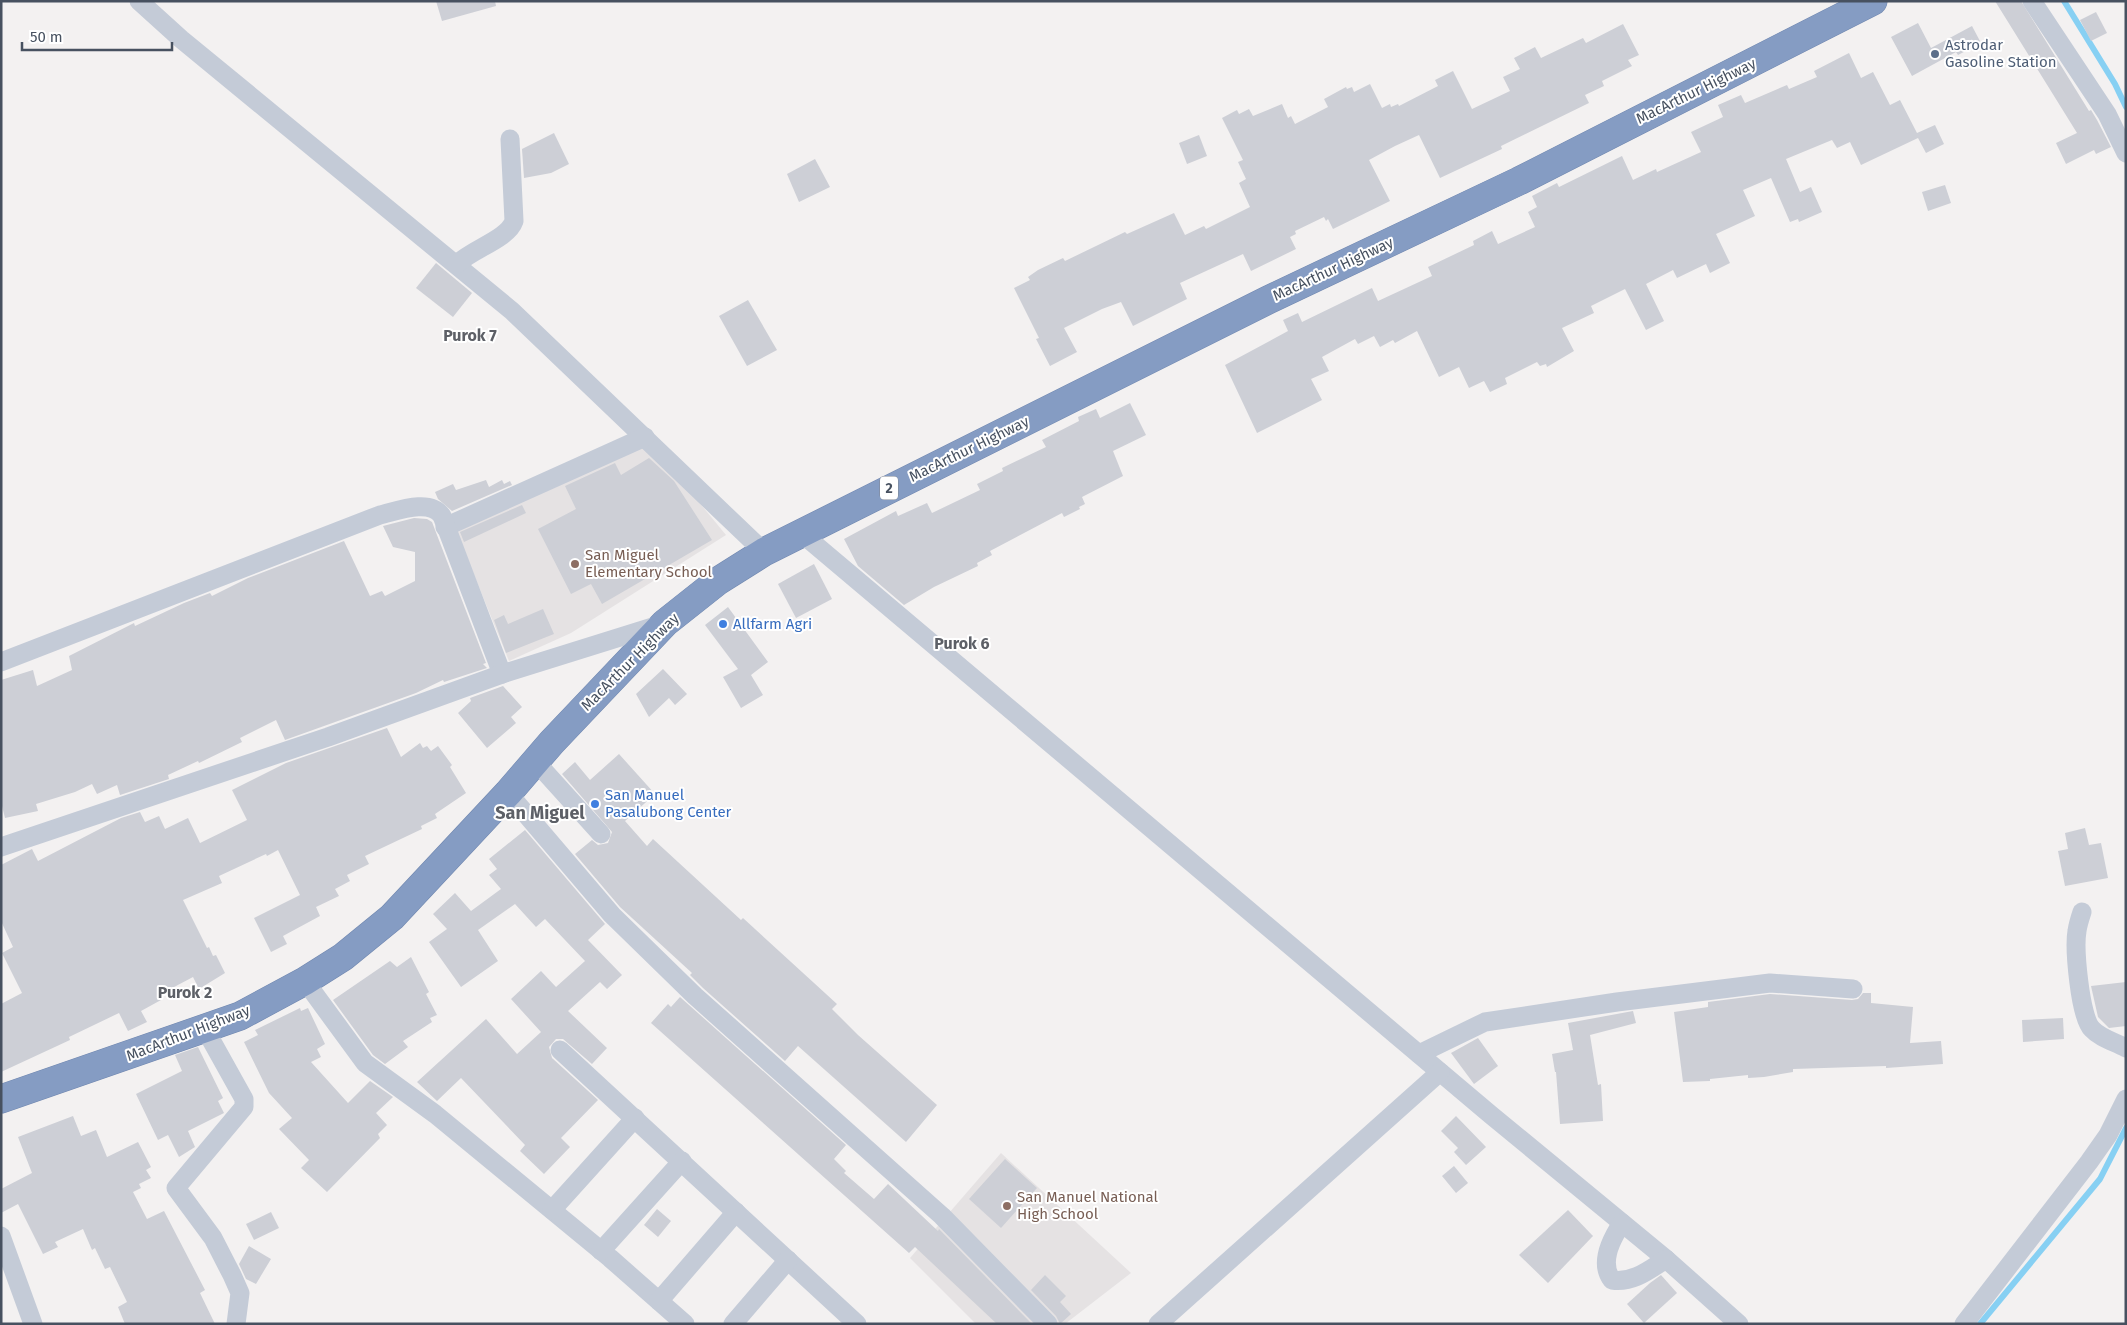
<svg xmlns="http://www.w3.org/2000/svg" width="2127" height="1325" viewBox="0 0 2127 1325" font-family="'Fira Sans',sans-serif">
<rect width="100%" height="100%" fill="#f3f1f1"/>
<g fill="#e5e2e3">
<path d="M646,438L726,535L571,633L509,661L455,528Z"/>
<path d="M1001,1153L1131,1273L1065,1324H976L910,1258Z"/>
</g>
<g fill="none" stroke-linecap="round" stroke-linejoin="round">
<g stroke="#87d0f3" stroke-width="6">
<path d="M2064,1L2115,84L2126,107"/>
<path d="M1980,1324L2100,1179L2126,1128"/>
</g>
</g>
<g fill="#cdcfd6">
<path d="M436,1H495L496,6L442,21Z"/>
<path d="M1995,1H2021L2089,111L2091,110L2097,120L2111,147L2096,154L2094,150L2066,164L2056,143L2077,133Z"/>
<path d="M2096,12L2107,33L2091,41L2080,20Z"/>
<path d="M1918,23L1931,48L1972,26L1981,43L1958,55L1956,52L1912,76L1891,37Z"/>
<path d="M1623,24L1639,55L1628,60L1632,66L1602,81L1604,86L1585,95L1589,103L1501,146L1502,149L1440,178L1419,135L1395,146L1369,160L1390,201L1333,229L1328,219L1326,221L1324,217L1295,231L1296,234L1290,237L1296,249L1251,271L1243,254L1180,283L1187,299L1133,326L1121,302L1102,309L1064,328L1077,352L1050,366L1036,339L1039,338L1014,288L1030,280L1028,277L1038,270L1063,258L1065,261L1125,232L1127,234L1174,213L1185,235L1204,226L1206,229L1250,207L1239,183L1246,179L1238,162L1243,160L1222,118L1237,110L1239,114L1249,109L1253,116L1282,104L1288,118L1291,116L1295,124L1328,107L1324,99L1346,87L1347,89L1352,87L1354,92L1370,84L1382,108L1390,104L1391,107L1398,104L1399,106L1438,86L1435,80L1453,71L1472,109L1510,91L1503,77L1520,69L1514,58L1535,47L1541,58L1583,38L1586,43Z"/>
<path d="M1849,53L1861,78L1873,72L1890,105L1900,100L1917,133L1935,125L1944,144L1926,153L1918,138L1861,165L1850,142L1837,148L1832,140L1786,159L1800,192L1811,187L1822,212L1799,222L1798,219L1790,222L1771,178L1743,190L1755,216L1716,234L1730,263L1710,273L1706,264L1677,278L1673,270L1646,284L1664,321L1646,330L1625,289L1591,306L1594,313L1562,328L1574,351L1547,367L1546,364L1540,366L1537,362L1505,378L1507,384L1490,392L1484,381L1469,388L1459,367L1439,377L1417,331L1395,343L1393,340L1380,347L1374,336L1358,344L1355,339L1322,357L1329,371L1311,379L1322,400L1257,433L1225,365L1288,331L1283,320L1298,313L1302,322L1372,288L1378,301L1432,276L1428,267L1474,245L1473,241L1492,231L1498,244L1535,227L1528,212L1537,207L1532,196L1557,183L1559,187L1622,156L1633,180L1656,169L1657,172L1701,152L1691,132L1723,117L1718,105L1741,95L1745,103L1787,85L1789,89L1817,77L1814,71Z"/>
<path d="M554,133L569,164L551,173L524,178L522,149Z"/>
<path d="M1199,135L1207,156L1187,164L1179,143Z"/>
<path d="M815,159L830,187L799,202L787,174Z"/>
<path d="M1945,185L1951,203L1928,211L1922,192Z"/>
<path d="M436,263L472,293L453,317L416,288Z"/>
<path d="M748,300L777,350L747,366L719,316Z"/>
<path d="M1130,403L1146,435L1113,451L1123,476L1082,497L1085,504L1079,507L1080,509L1064,517L1062,513L990,551L992,555L977,563L978,566L934,587L904,605L858,566L844,539L896,511L898,516L927,503L932,513L980,490L977,484L1003,471L1002,468L1046,447L1042,440L1079,421L1078,417L1096,409L1100,418Z"/>
<path d="M649,458L674,481L712,540L602,604L591,584L571,594L538,529L576,509L565,486L615,463L621,475Z"/>
<path d="M486,480L489,487L502,480L504,484L510,481L512,485L452,511L438,499L435,492L453,484L456,490Z"/>
<path d="M522,505L526,513L464,542L460,532Z"/>
<path d="M414,518L427,519L432,522L486,663L483,664L487,668L444,682L443,680L416,693L285,740L276,720L240,738L242,742L199,763L198,761L168,775L169,779L120,795L117,785L97,794L92,784L75,792L36,804L38,811L5,818L1,802V680L33,670L37,686L72,670L69,656L134,623L135,626L184,603L210,593L212,596L248,578L344,541L370,596L382,591L385,596L415,581V552L393,547L383,526Z"/>
<path d="M814,564L832,599L796,618L778,584Z"/>
<path d="M728,607L768,662L751,675L763,695L741,708L723,677L738,669L705,625Z"/>
<path d="M543,609L554,634L506,653L494,620L504,615L508,624Z"/>
<path d="M663,669L687,694L675,705L669,698L649,717L636,694Z"/>
<path d="M503,686L522,707L511,717L516,723L487,748L458,713L471,701L470,698Z"/>
<path d="M387,728L401,757L420,743L423,748L427,746L431,751L438,746L452,765L450,767L466,793L435,814L437,818L421,826L422,829L365,856L369,864L347,875L350,881L335,889L339,896L316,907L320,916L283,936L287,944L271,952L254,918L300,895L278,850L267,856L266,854L219,876L222,883L183,900L207,948L209,947L213,956L216,955L225,973L199,989L193,977L159,995L161,1000L141,1011L147,1022L128,1031L119,1013L69,1037L70,1040L1,1072V1004L22,993L2,953L13,947L1,921V865L32,849L38,861L121,818L140,812L145,822L159,816L165,829L188,818L200,843L247,820L232,790L286,763Z"/>
<path d="M619,754L655,794L625,821L647,846L653,839L741,920L743,918L837,1004L832,1009L858,1035L937,1105L906,1142L798,1046L785,1061L703,988L690,975L692,973L620,907L575,854L592,840L598,845L608,843L612,832L562,774L575,762L590,780Z"/>
<path d="M2085,828L2089,845L2101,843L2108,878L2065,886L2058,851L2068,849L2065,833Z"/>
<path d="M525,830L605,924L588,940L622,975L607,989L600,982L568,1011L607,1048L592,1064L563,1039H556L549,1047L552,1058L598,1100L561,1138L570,1147L544,1174L520,1151L525,1145L461,1078L437,1101L417,1082L486,1019L517,1054L541,1032L511,999L541,971L556,987L585,961L545,919L536,927L515,904L478,930L498,961L461,987L429,942L447,929L433,914L455,893L471,911L501,889L489,875L497,869L489,859Z"/>
<path d="M411,957L429,992L426,994L437,1015L430,1018L432,1022L403,1041L408,1047L385,1064L373,1055L333,1000L390,961L397,967Z"/>
<path d="M2126,982V1026L2109,1028L2098,1017L2091,986Z"/>
<path d="M1863,993H1871V1003L1913,1007L1910,1043L1941,1041L1943,1064L1886,1068V1066L1793,1069V1072L1764,1077L1748,1078V1075L1710,1079V1081L1683,1082L1674,1012L1708,1007V1002L1770,994L1852,1000L1858,999Z"/>
<path d="M680,997L846,1145L834,1159L846,1171L844,1173L874,1199L888,1184L938,1231L939,1229L1032,1324H997L915,1247L909,1253L651,1023L668,1004L671,1007Z"/>
<path d="M300,1008L301,1011L308,1008L325,1044L317,1049L321,1057L311,1062L348,1103L370,1081L393,1097L376,1113L387,1125L378,1134L380,1138L327,1192L301,1168L309,1160L279,1129L292,1118L269,1093L244,1042L258,1035L255,1030Z"/>
<path d="M1633,1011L1636,1023L1590,1035L1598,1085L1601,1084L1603,1121L1560,1124L1556,1072H1555L1552,1054L1573,1050L1568,1023Z"/>
<path d="M2063,1018L2064,1039L2023,1042L2022,1020Z"/>
<path d="M1478,1038L1498,1066L1474,1084L1451,1053Z"/>
<path d="M198,1047L223,1098L218,1101L224,1113L188,1131L195,1147L179,1157L168,1135L158,1140L136,1094L182,1071L175,1055Z"/>
<path d="M73,1116L81,1136L96,1130L107,1157L138,1142L151,1167L146,1170L151,1178L139,1184L141,1188L133,1192L147,1219L164,1211L205,1290L200,1293L215,1324H125L118,1307L127,1302L110,1267L105,1269L95,1248L92,1250L83,1229L55,1242L58,1247L43,1254L18,1204L1,1213V1189L32,1173L18,1137Z"/>
<path d="M1456,1116L1486,1147L1466,1165L1454,1152L1458,1148L1441,1131Z"/>
<path d="M1005,1159L1037,1188L1001,1228L969,1199Z"/>
<path d="M1454,1166L1468,1183L1456,1193L1442,1176Z"/>
<path d="M657,1209L671,1221L658,1237L644,1225Z"/>
<path d="M1568,1210L1593,1236L1548,1283L1519,1255Z"/>
<path d="M271,1212L279,1228L254,1240L246,1224Z"/>
<path d="M249,1246L271,1259L256,1284L246,1279L239,1264Z"/>
<path d="M1045,1275L1066,1296L1060,1302L1071,1314L1060,1324L1056,1316L1031,1290Z"/>
<path d="M1661,1275L1677,1293L1644,1323L1627,1304L1650,1283Z"/>
</g>
<g fill="none" stroke-linecap="round" stroke-linejoin="round">
<g stroke="#7087af" stroke-width="29">
<path id="highway" d="M1,1099L240,1016L305,981L343,957L392,917L508,793L552,742L665,623L718,581L764,552L1268,300L1519,181L1873,1"/>
</g>
<g stroke="#c4cbd7" stroke-width="19">
<path d="M139,1L181,39L512,311L764,552"/>
<path d="M2032,1L2107,114L2126,153"/>
<path d="M457,264C472,249 508,239 514,221L510,139"/>
<path d="M445,527L645,437"/>
<path d="M800,532L1491,1115L1666,1259L1739,1324"/>
<path d="M1,662L380,515C397,511 430,498 442,516L502,674"/>
<path d="M535,761L601,834"/>
<path d="M508,793L612,915L695,996L942,1216L1048,1324"/>
<path d="M1,847L328,737L502,674L662,624"/>
<path d="M2082,912C2080,918 2078,924 2077,931C2074,948 2080,1018 2092,1029C2100,1038 2115,1042 2126,1048"/>
<path d="M305,981L365,1063L435,1114L610,1258L685,1324"/>
<path d="M205,1029L244,1099V1107L176,1188L213,1238L232,1275L240,1293L236,1324"/>
<path d="M560,1050L857,1324"/>
<path d="M1419,1054L1485,1022L1617,1002L1770,983L1853,989"/>
<path d="M552,1210L635,1118"/>
<path d="M1622,1223C1612,1238 1599,1263 1612,1280C1633,1283 1649,1270 1666,1259"/>
<path d="M1,1236L33,1324"/>
<path d="M601,1251L682,1161"/>
<path d="M659,1301L736,1212"/>
<path d="M733,1324L788,1260"/>
<path d="M1158,1324L1440,1072"/>
<path d="M1964,1324L2089,1162L2108,1135L2126,1099"/>
</g>
<use href="#highway" stroke="#859cc3" stroke-width="28"/>
</g>
<circle fill="#5c6f8a" stroke="#fff" stroke-width="2" cx="1935" cy="54" r="5"/>
<g fill="#8d6e63" stroke="#fff" stroke-width="2">
<circle cx="575" cy="564" r="5"/>
<circle cx="1007" cy="1206" r="5"/>
</g>
<g fill="#3f7fe0" stroke="#fff" stroke-width="2">
<circle cx="723" cy="624" r="5"/>
<circle cx="595" cy="804" r="5"/>
</g>
<g text-anchor="middle" dominant-baseline="central" stroke-width="4" stroke-linejoin="round" paint-order="stroke">
<rect fill="#fff" stroke="#7e8590" stroke-width="1" x="880" y="476.5" width="18" height="23" rx="4"/>
<g font-size="14" font-weight="bold" fill="#475160">
<text x="889" y="488">2</text>
</g>
<g font-size="15" fill="#4e5e75" stroke="#fff" text-anchor="start">
<text x="1945" y="45">Astrodar<tspan x="1945" dy="17">Gasoline Station</tspan></text>
</g>
<g font-size="15" fill="#475160" stroke="#fff">
<text transform="translate(1696 91) rotate(-26)">MacArthur Highway</text>
<text transform="translate(1333 269) rotate(-25)">MacArthur Highway</text>
<text transform="translate(969 449) rotate(-26)">MacArthur Highway</text>
<text transform="translate(630 662) rotate(-45)">MacArthur Highway</text>
<text transform="translate(188 1033) rotate(-21)">MacArthur Highway</text>
</g>
<g font-size="15" fill="#785e54" stroke="#fff" text-anchor="start">
<text x="585" y="555">San Miguel<tspan x="585" dy="17">Elementary School</tspan></text>
<text x="1017" y="1197">San Manuel National<tspan x="1017" dy="17">High School</tspan></text>
</g>
<g font-size="15" fill="#366cbe" stroke="#fff" text-anchor="start">
<text x="733" y="624">Allfarm Agri</text>
<text x="605" y="795">San Manuel<tspan x="605" dy="17">Pasalubong Center</tspan></text>
</g>
<g font-size="16" font-weight="bold" fill="#5d6067" stroke="#fff">
<text x="470" y="335">Purok 7</text>
<text x="962" y="643">Purok 6</text>
<text x="185" y="992">Purok 2</text>
</g>
<g font-size="18" font-weight="bold" fill="#5d6067" stroke="#fff">
<text x="540" y="813">San Miguel</text>
</g>
</g>
<rect width="2127" height="1325" fill="none" stroke="#475160" stroke-width="5"/>
<path d="M22 42v8h150v-8" fill="none" stroke="#475160" stroke-width="2.5"/>
<text x="30" y="42" font-size="15" fill="#475160" stroke="#ffffff" stroke-width="4" paint-order="stroke">50 m</text>
</svg>
